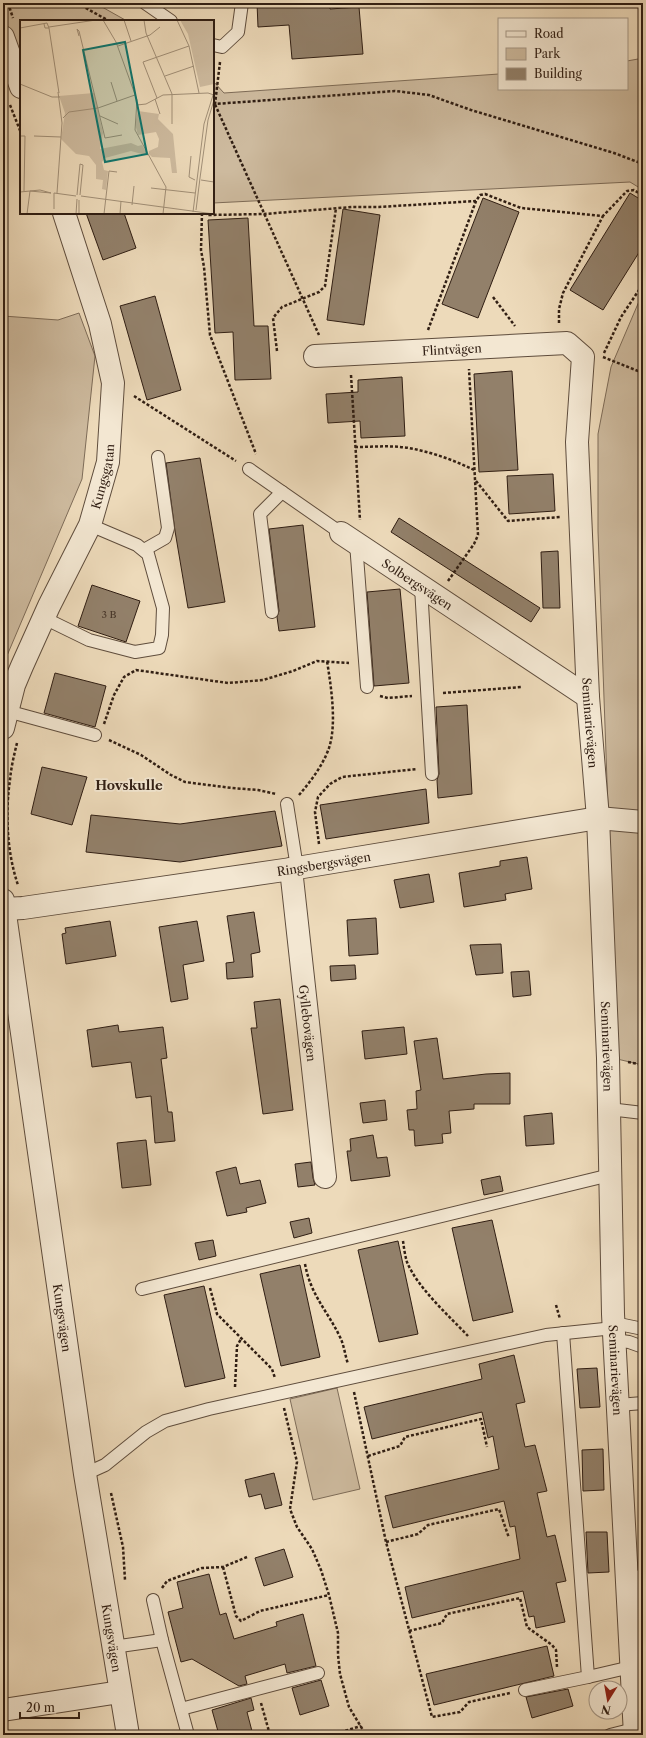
<svg xmlns="http://www.w3.org/2000/svg" width="646" height="1738" viewBox="0 0 646 1738" font-family="'Libre Caslon Text',serif">
<rect width="100%" height="100%" fill="#eddaba"/>
<filter id="stains"><feTurbulence type="fractalNoise" baseFrequency=".005" numOctaves="4"/><feColorMatrix values="0 0 0 0 .2 0 0 0 0 .09 0 0 0 0 .02 0 0 0 .5 -.17"/></filter>
<radialGradient id="worn" r=".72"><stop offset=".6" stop-color="#630" stop-opacity="0"/><stop offset="1" stop-color="#630" stop-opacity=".3"/></radialGradient>
<g fill="#cdba9e" stroke="#7e6c58">
<path d="M3,3H95L127,21H21V86L3,35Z"/>
<path d="M643,56V190L630,182L213,203V81L224,93L499,74V89H627V61L638,59Z"/>
<path d="M643,292V1065L617,1059L598,531V434L611,367Z"/>
<path d="M79,313L95,356L82,479L6,658L3,657V316L58,320Z"/>
<path d="M337,1388L360,1489L313,1500L290,1399Z"/>
</g>
<g fill="#92806a" stroke="#301e13">
<path d="M257,3H330V9L359,7L363,54L292,59L289,25L258,27Z"/>
<path d="M630,193L643,201V246L603,310L570,290Z"/>
<path d="M483,198L519,212L478,318L442,304Z"/>
<path d="M343,209L380,215L364,325L327,320Z"/>
<path d="M86,213H124L136,248L103,260Z"/>
<path d="M248,218L254,326H268L271,379L235,380L233,332L215,333L208,220Z"/>
<path d="M155,296L181,390L147,400L120,306Z"/>
<path d="M512,371L518,470L479,472L474,374Z"/>
<path d="M402,377L405,436L361,438L360,421L328,423L326,394L358,392V380Z"/>
<path d="M200,458L225,602L188,608L175,531L166,463Z"/>
<path d="M553,474L555,511L509,514L507,476Z"/>
<path d="M399,518L540,608L531,622L391,532Z"/>
<path d="M303,525L315,627L279,631L277,617L279,611L269,529Z"/>
<path d="M558,551L560,608H543L541,552Z"/>
<path d="M92,585L140,601L126,642L78,626Z"/>
<path d="M400,589L409,683L374,686L367,592Z"/>
<path d="M55,673L106,686L95,727L44,713Z"/>
<path d="M467,705L472,794L438,798L437,780L439,774L436,707Z"/>
<path d="M42,767L87,777L72,825L31,814Z"/>
<path d="M426,789L429,823L326,839L320,805Z"/>
<path d="M275,811L282,846L180,862L86,852L91,815L180,824Z"/>
<path d="M527,857L532,889L505,894L506,900L464,907L459,873L500,866V861Z"/>
<path d="M429,874L434,902L400,908L394,880Z"/>
<path d="M254,912L260,952L251,954L253,977L227,979L226,963L234,962L227,916Z"/>
<path d="M376,918L378,954L349,956L347,920Z"/>
<path d="M110,921L116,956L66,964L62,934L66,933L65,928Z"/>
<path d="M197,921L204,961L183,965L188,999L171,1002L159,927Z"/>
<path d="M501,944L503,973L476,975L470,945Z"/>
<path d="M355,965L356,979L331,981L330,966Z"/>
<path d="M529,971L531,995L513,997L511,972Z"/>
<path d="M280,999L293,1110L263,1114L251,1028H257L254,1002Z"/>
<path d="M118,1025L119,1032L163,1027L167,1058L161,1059L168,1112H172L175,1141L155,1143L151,1096L136,1098L131,1062L92,1067L87,1030Z"/>
<path d="M404,1027L407,1054L365,1059L362,1031Z"/>
<path d="M437,1038L443,1079L486,1074L510,1073V1104H474V1109L449,1111L451,1133L442,1134L443,1143L415,1146L414,1130H409L407,1110L417,1109L416,1091L421,1090L414,1041Z"/>
<path d="M385,1100L387,1120L363,1123L360,1103Z"/>
<path d="M552,1113L554,1144L526,1146L524,1116Z"/>
<path d="M373,1135L377,1158L387,1157L390,1176L351,1181L347,1151H351L350,1139Z"/>
<path d="M146,1140L151,1185L122,1188L117,1143Z"/>
<path d="M311,1162L313,1178L315,1185L298,1187L295,1164Z"/>
<path d="M236,1167L240,1184L260,1180L266,1203L246,1208L247,1212L227,1216L216,1172Z"/>
<path d="M500,1176L503,1191L484,1195L481,1180Z"/>
<path d="M309,1218L312,1233L294,1238L290,1222Z"/>
<path d="M492,1220L513,1312L473,1321L452,1228Z"/>
<path d="M213,1240L216,1256L199,1260L195,1243Z"/>
<path d="M398,1241L418,1334L379,1342L358,1250Z"/>
<path d="M300,1265L320,1357L281,1366L260,1274Z"/>
<path d="M204,1286L225,1378L185,1387L164,1295Z"/>
<path d="M514,1355L525,1402L516,1404L525,1447L535,1445L547,1491L537,1493L547,1537L555,1535L566,1581L556,1583L565,1622L536,1628L534,1616L529,1617L523,1591L412,1618L405,1587L520,1559L515,1526L510,1527L504,1501L393,1528L385,1496L499,1469L493,1436L488,1438L482,1412L372,1439L364,1407L482,1379L479,1364Z"/>
<path d="M597,1368L600,1407L580,1408L577,1369Z"/>
<path d="M603,1449L604,1490L583,1491L582,1450Z"/>
<path d="M274,1473L282,1505L265,1509L261,1494L249,1497L245,1480Z"/>
<path d="M586,1532H607L609,1572L588,1573Z"/>
<path d="M284,1549L293,1577L264,1586L255,1558Z"/>
<path d="M209,1574L220,1615L226,1613L234,1639L277,1626L276,1622L303,1614L316,1666L287,1673L285,1664L245,1676L247,1684L239,1686L192,1659L181,1662L168,1612L183,1608L177,1582Z"/>
<path d="M547,1646L554,1676L434,1705L426,1674Z"/>
<path d="M321,1680L329,1706L300,1715L292,1688Z"/>
<path d="M568,1689L573,1706L532,1718L526,1697Z"/>
<path d="M251,1698L254,1710L247,1712L253,1735H219L212,1710Z"/>
</g>
<g fill="none" stroke-linecap="round" stroke-linejoin="round">
<g stroke="#5f4d3d" stroke-width="14">
<g id="service">
<path d="M145,3L171,21"/>
<path d="M213,45L222,47L238,32L242,3"/>
<path d="M249,469L341,533"/>
<path d="M356,543L367,687"/>
<path d="M144,550L165,538L168,528L158,457"/>
<path d="M421,587L432,774"/>
<path d="M272,612L260,514L282,492"/>
<path d="M44,618L89,640L135,652L159,648L162,635L163,608L148,554L137,545L90,525"/>
<path d="M7,711L95,735"/>
<path d="M287,804L297,868"/>
<path d="M609,1109L643,1113"/>
<path d="M142,1289L610,1175"/>
<path d="M614,1323L643,1329"/>
<path d="M614,1340L629,1342L643,1347"/>
<path d="M618,1405L643,1403"/>
<path d="M85,1474L105,1465L146,1432L165,1421L209,1409L546,1335L614,1328"/>
<path d="M627,1576L643,1577"/>
<path d="M153,1600L162,1640L188,1735"/>
<path d="M113,1647L162,1640"/>
<path d="M588,1677L631,1667"/>
<path d="M525,1690L588,1677L563,1333"/>
<path d="M181,1709L318,1673"/>
<path d="M610,1735L634,1729"/>
</g>
</g>
<g stroke="#5f4d3d" stroke-width="24">
<g id="minor">
<path d="M3,37L21,87"/>
<path id="s1" d="M315,356L567,343L583,357L577,442L588,697L598,818L608,1058L613,1314L635,1735"/>
<path id="s2" d="M341,533L588,697"/>
<path id="s3" d="M3,728L14,685L22,666L49,606L90,525L108,462L113,383L100,324L64,213"/>
<path id="s4" d="M291,869L325,1177"/>
<path id="s5" d="M3,900L85,1474L128,1735"/>
<path id="s6" d="M4,909L23,908L291,869L598,818L643,822"/>
<path d="M3,1710L120,1692"/>
</g>
</g>
<g stroke="#301e13" stroke-width="2.5" stroke-dasharray="3 2" stroke-linecap="butt">
<path d="M8,3L13,18"/>
<path d="M77,3L109,21"/>
<path d="M220,62L215,104L395,91L429,95L471,110L614,153L643,164"/>
<path d="M213,100L319,335"/>
<path d="M10,105L21,133"/>
<path d="M202,213L201,250L204,267L210,335L256,454"/>
<path d="M204,213L209,215L264,214L352,207H379L476,201L480,195L485,194L521,208L603,216L627,191L634,190L643,196"/>
<path d="M493,297L515,326"/>
<path d="M559,323V309L563,293L603,216"/>
<path d="M428,330L476,201"/>
<path d="M277,351L273,318L282,307L319,292L325,286L336,208"/>
<path d="M604,353L621,317L643,284"/>
<path d="M603,357L643,373"/>
<path d="M351,375L360,520"/>
<path d="M134,396L236,461"/>
<path d="M355,447C373,447 391,445 409,448C431,452 454,460 474,470"/>
<path d="M476,481L508,521L560,517"/>
<path d="M448,581L474,544L478,535L469,369"/>
<path d="M443,693L522,687"/>
<path d="M380,696L388,698L412,696"/>
<path d="M104,724L114,695L124,677L136,670L228,683L263,680L293,671L317,661L349,663"/>
<path d="M109,740L141,755L171,775L185,782L232,788L258,790L276,794"/>
<path d="M17,743C14,755 11,768 10,780C5,813 7,853 18,885"/>
<path d="M299,795C311,781 323,765 329,748C337,724 331,686 327,661"/>
<path d="M319,844L315,812L318,797L330,784L342,777L417,769"/>
<path d="M628,1062L643,1065"/>
<path d="M403,1241C404,1248 405,1256 407,1262C417,1287 449,1316 468,1336"/>
<path d="M305,1264C311,1296 327,1310 340,1337C344,1345 345,1355 348,1364"/>
<path d="M210,1288L217,1314L272,1369L275,1378"/>
<path d="M556,1305L560,1319"/>
<path d="M235,1387L237,1346L241,1339"/>
<path d="M354,1392L386,1542L432,1717L460,1712L469,1702L510,1693"/>
<path d="M284,1408L297,1462L290,1509L297,1527L312,1549L321,1570L329,1595L338,1633V1655L340,1674L349,1707L366,1735"/>
<path d="M368,1456L400,1446L405,1437L481,1419L487,1447"/>
<path d="M111,1493L123,1547L125,1580"/>
<path d="M386,1542L418,1534L428,1525L499,1509L509,1538"/>
<path d="M223,1567L236,1616L241,1621L260,1611L329,1595"/>
<path d="M162,1588L167,1581L202,1568L223,1567L247,1557"/>
<path d="M409,1631L442,1623L447,1614L520,1598L527,1627L552,1645L556,1650L557,1667"/>
<path d="M261,1703L270,1735"/>
<path d="M331,1735L361,1726"/>
</g>
<use href="#service" stroke="#f3e7d2" stroke-width="12"/>
<use href="#minor" stroke="#f3e7d2" stroke-width="22"/>
</g>
<g text-anchor="middle" dominant-baseline="central" stroke-width="3.5" stroke-linejoin="round" paint-order="stroke">
<g font-size="10" fill="#483629">
<text x="109" y="614">3 B</text>
</g>
<g font-size="12" fill="#301e13" stroke="#f3e7d2">
<text stroke="none"><textPath href="#s1" startOffset="137">Flintvägen</textPath></text>
<text stroke="none"><textPath href="#s3" startOffset="272">Kungsgatan</textPath></text>
<text stroke="none"><textPath href="#s2" startOffset="92">Solbergsvägen</textPath></text>
<text stroke="none"><textPath href="#s1" startOffset="640">Seminarievägen</textPath></text>
<text stroke="none"><textPath href="#s6" startOffset="323">Ringsbergsvägen</textPath></text>
<text stroke="none"><textPath href="#s4" startOffset="155">Gyllebovägen</textPath></text>
<text stroke="none"><textPath href="#s1" startOffset="964">Seminarievägen</textPath></text>
<text stroke="none"><textPath href="#s5" startOffset="422">Kungsvägen</textPath></text>
<text stroke="none"><textPath href="#s1" startOffset="1288">Seminarievägen</textPath></text>
<text stroke="none"><textPath href="#s5" startOffset="746">Kungsvägen</textPath></text>
</g>
<g font-size="13" font-weight="bold" fill="#301e13" stroke="#f3e7d2">
<text x="129" y="785">Hovskulle</text>
</g>
</g>
<g transform="translate(20 20)">
<rect width="194" height="194" fill="#eddaba"/>
<path d="M160,0H194V64L180,67L168,14ZM74,73L83,113L80,129L111,123L118,126L122,125L129,136L111,131L85,138L82,142L84,150L88,151L86,170L82,169L83,160L76,159V145L69,136L56,134L41,119L45,93L39,76ZM118,91L139,94L138,99L153,114L157,153H152L150,138L132,137L129,134V131L138,127L139,119L136,112L118,115L115,104Z" fill="#cdba9e"/>
<path fill="none" stroke="#a18f77" stroke-width="1" d="M83,0L96,22L117,80L115,110L146,167L143,194M104,0L111,21M124,0L126,13L152,74V104M157,0L169,26L179,73M29,7L76,0M0,8L27,3L29,8H25L24,4M29,8L39,73M59,16L57,9L59,11L85,118L102,115M98,26L130,15L140,7M145,56L174,46M91,62L97,81M0,64L32,77H40M137,78L123,42L169,26M135,79L140,94M117,85L126,84L143,75L188,73L194,75M80,96L98,104M43,98L49,92L78,88L115,75M0,116H5L4,171M14,116L41,117M171,136L169,157L175,160M180,158L188,100L194,80M181,160L194,162M131,168L175,173M10,171L31,173M0,172L20,170L31,173M37,173L42,103L38,72M57,175L60,144L63,145L60,175M61,176L194,194M112,185L114,166M34,189V173L56,176M176,190L180,158M173,192L184,104L194,72M7,194L10,171M56,194L57,179M59,194V180M84,194L89,151L97,152M100,194L101,181"/>
<path fill="#0f766e" fill-opacity="0.15" stroke="#0f766e" stroke-width="2" d="M105,22L127,134L85,142L63,30Z"/>
<rect width="194" height="194" fill="none" stroke="#301e13" stroke-width="2"/>
</g>
<rect width="646" height="1738" fill="none" stroke="#eddaba" stroke-width="16"/>
<rect x="4" y="4" width="638" height="1730" fill="none" stroke="#301e13" stroke-width="2"/>
<rect x="8" y="8" width="630" height="1722" fill="none" stroke="#301e13"/>
<rect x="498" y="18" width="130" height="72" fill="#f3e7d2" stroke="#a59786"/>
<rect x="506" y="31" width="20" height="6" fill="#f3e7d2" stroke="#a59786"/>
<text x="534" y="38" font-size="12" fill="#301e13">Road</text>
<rect x="506" y="48" width="20" height="12" fill="#cdba9e" stroke="#a59786"/>
<text x="534" y="58" font-size="12" fill="#301e13">Park</text>
<rect x="506" y="68" width="20" height="12" fill="#92806a" stroke="#a59786"/>
<text x="534" y="78" font-size="12" fill="#301e13">Building</text>
<g transform="translate(608 1700) rotate(191)"><circle r="19" fill="#f3e7d2" stroke="#a59786"/>
<path d="M0-3L7 15L0 10L-7 15Z" fill="#8f2418"/>
<text y="-6" font-size="11" font-weight="bold" text-anchor="middle" fill="#301e13">N</text>
</g>
<path d="M20 1712v6h59v-6" fill="none" stroke="#301e13" stroke-width="2"/>
<text x="26" y="1712" font-size="12" fill="#301e13" stroke="#f3e7d2" stroke-width="3" paint-order="stroke">20 m</text>
<rect width="100%" height="100%" filter="url(#stains)"/>
<rect width="100%" height="100%" fill="url(#worn)"/>
</svg>
